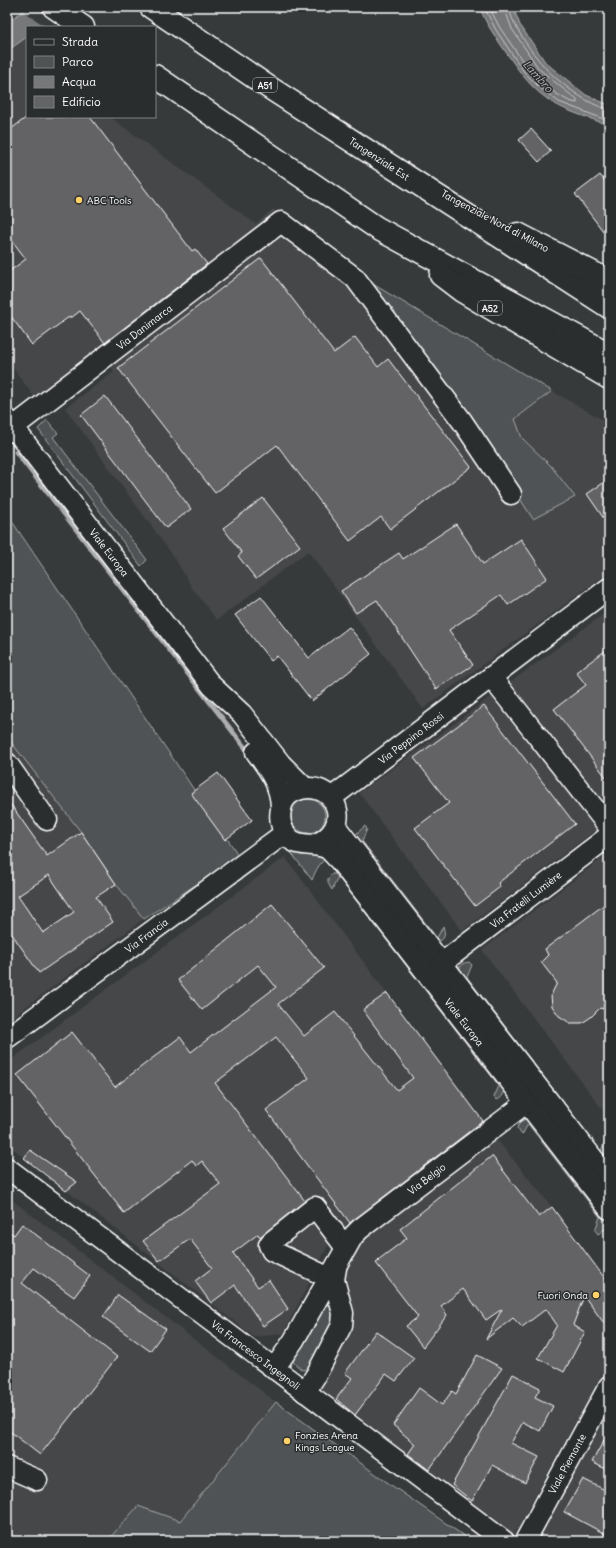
<svg xmlns="http://www.w3.org/2000/svg" width="616" height="1548" viewBox="0 0 616 1548" font-family="Delius,sans-serif">
<rect width="100%" height="100%" fill="#373a3b"/>
<filter id="ink" filterUnits="userSpaceOnUse"><feTurbulence type="fractalNoise" baseFrequency=".025" numOctaves="2"/><feDisplacementMap in="SourceGraphic" scale="8" xChannelSelector="R" yChannelSelector="G"/><feConvolveMatrix kernelMatrix="1 2 1 2 8 2 1 2 1" color-interpolation-filters="sRGB"/></filter>
<g filter="url(#ink)">
<g fill="#444748">
<path d="M27,35V117H110L256,224L273,209L361,277L467,416L551,466L522,438L515,419L552,391L603,420L609,428V572L423,709L308,551L217,620L192,588L174,557L65,408L114,372L99,347L35,398L7,360V51Z"/>
<path d="M609,610V820L462,931L359,793Z"/>
<path d="M7,737L81,832L116,884L144,919L7,1021Z"/>
<path d="M609,853V1118L482,950Z"/>
<path d="M285,857L484,1123L333,1236L283,1334L254,1337L7,1144V1063Z"/>
<path d="M494,1136L552,1207L609,1284V1361L514,1535L319,1390L354,1316L341,1275L362,1238Z"/>
<path d="M7,1196L276,1402L180,1521L138,1506L107,1541H7Z"/>
<path d="M609,1400V1541H535Z"/>
</g>
<g fill="#505354" stroke="#a8a9aa">
<path d="M361,277L552,391L515,419L522,438L551,466L575,497L533,519L467,416Z"/>
<path d="M47,420L58,433L53,437L147,560L141,566L38,429Z"/>
<path d="M7,514L239,856L144,919L116,884L81,832L7,737Z"/>
<circle cx="308" cy="816" r="17"/>
<path d="M365,826L367,829L362,841L437,938L443,926C445,933 446,937 440,941L435,939L354,836Z"/>
<path d="M286,846L328,857C319,863 316,870 312,880Z"/>
<path d="M332,874H340L505,1088C504,1094 502,1099 496,1100L494,1097L499,1086L338,877L332,890L328,883V878Z"/>
<path d="M469,962L472,965L467,977L601,1151L606,1139L609,1143L608,1156L601,1157L459,972C460,965 462,963 469,962Z"/>
<path d="M525,1119L531,1121L609,1222V1226L598,1234L595,1230L600,1217L528,1124L522,1135L517,1128L520,1122Z"/>
<path d="M327,1304L335,1309L336,1317L308,1369L302,1370L293,1362V1356L319,1308Z"/>
<path d="M276,1402L384,1480L471,1541H107L138,1506L180,1521Z"/>
</g>
<g fill="#767879" stroke="#adaeaf">
<path d="M29,7H68L41,27H27V37L7,51V22Z"/>
<path d="M480,7H513L520,25L546,63L586,95L609,105V126C592,118 573,114 557,105C531,91 517,68 501,45C493,33 484,21 480,7Z"/>
</g>
<path fill="#373a3b" d="M25,7H70L45,26L21,10Z"/>
<g fill="none" stroke-linecap="round" stroke-linejoin="round">
<g stroke="#c8c9c9" stroke-width="1">
<path d="M484,7L496,30L524,72L539,87L559,102L609,121"/>
<path d="M489,7L500,28L528,69L555,93L569,101L577,103V100L539,69L512,29L504,7"/>
<path d="M509,7C511,24 532,53 543,65C555,80 590,107 609,109"/>
</g>
<path stroke="#adaeaf" stroke-width="4.5" d="M16,452L250,754"/>
</g>
<g fill="#636465" stroke="#fff" fill-rule="evenodd">
<path d="M27,117H90L192,251L195,249L207,264L105,343L80,311L71,318L70,316L32,345L7,311V273L26,259L7,234V132Z"/>
<path d="M531,129L551,151L539,162L519,140Z"/>
<path d="M600,175L609,186V239L575,194Z"/>
<path d="M261,258L334,353L355,337L378,367L388,359L471,467L390,529L381,517L350,541L277,445L215,493L118,368Z"/>
<path d="M105,396L191,509L166,528L81,415Z"/>
<path d="M609,479V526L587,494Z"/>
<path d="M263,498L300,546L256,579L238,556L242,553L223,528Z"/>
<path d="M456,524L483,564L521,539L547,578L508,605L501,595L449,630L473,665L436,689L377,600L356,613L341,591L399,553L403,559Z"/>
<path d="M261,596L309,658L349,627L371,654L312,701L277,656L271,661L235,615Z"/>
<path d="M609,648V781L554,709L586,685L576,672Z"/>
<path d="M484,706L575,824L498,883L500,887L475,906L415,828L449,803L414,758Z"/>
<path d="M218,773L252,820L225,840L191,793Z"/>
<path d="M7,799L47,856L81,832L116,884L96,897L113,922L39,973L7,927ZM49,875L74,912L43,933L18,896Z"/>
<path d="M609,901V983L607,984L609,995L606,996L603,1009L600,1008L591,1017L582,1023H570L559,1016L552,1006L551,995L557,983L541,962L548,955L545,949Z"/>
<path d="M272,904L324,968L278,1004L304,1036L335,1012L397,1090L413,1078L363,1010L387,993L483,1121L350,1223L266,1110L309,1078L276,1037L215,1083L305,1201L260,1237L258,1234L233,1253L258,1287L269,1280L288,1309L263,1326L235,1285L211,1303L195,1281L212,1268L190,1239L159,1261L143,1241L220,1184L202,1161L196,1166L192,1160L124,1213L17,1075L72,1032L115,1087L180,1037L191,1052L276,987L258,965L202,1010L178,980Z"/>
<path d="M30,1150L77,1182L66,1191L24,1158Z"/>
<path d="M492,1156L539,1217L552,1207L609,1284V1330L584,1296L573,1325L585,1332L564,1372L538,1358L557,1325L546,1309L522,1327L513,1318L486,1339L502,1309L486,1320L463,1289L441,1306L447,1315L423,1347L406,1326L418,1317L376,1263L379,1261L378,1260L407,1238L400,1229Z"/>
<path d="M22,1224L90,1276L74,1297L34,1268L22,1283L117,1357L40,1455L7,1429V1230L14,1235Z"/>
<path d="M118,1295L166,1329L150,1351L103,1317Z"/>
<path d="M376,1331L414,1358L396,1381L386,1374L355,1415L336,1399L352,1378L345,1373Z"/>
<path d="M477,1355L502,1368L429,1470L408,1454L415,1444L393,1425L419,1388L442,1405L452,1391L456,1394Z"/>
<path d="M513,1374L540,1388L535,1397L553,1406L540,1431L523,1422L511,1443L539,1457L525,1483L492,1465L472,1501L452,1485Z"/>
<path d="M609,1431V1471L592,1462Z"/>
<path d="M583,1479L609,1492V1536L564,1512Z"/>
</g>
<g fill="none" stroke-linecap="round" stroke-linejoin="round">
<g stroke="#fff" stroke-width="23">
<g id="minor">
<path id="s1" d="M7,419L212,686L242,714L281,764L304,787"/>
<path id="s2" d="M7,432L281,222L355,278L462,421L511,494"/>
<path d="M491,677L609,827"/>
<path d="M256,752C269,770 280,784 281,806"/>
<path d="M7,763L47,820"/>
<path id="s3" d="M331,798L609,588"/>
<path d="M336,827L609,1179"/>
<path id="s4" d="M313,845C357,830 336,775 295,791C288,794 282,801 281,809C279,819 281,829 288,837C299,849 315,841 328,849C332,852 335,857 339,860L609,1209"/>
<path id="s5" d="M442,963L609,836"/>
<path id="s6" d="M7,1038L285,833"/>
<path id="s7" d="M7,1168L504,1541"/>
<path d="M334,1280L272,1251L269,1245L271,1242L315,1207L346,1248"/>
<path id="s8" d="M274,1369L294,1340L353,1236L360,1229L526,1103"/>
<path d="M305,1392L316,1375L342,1325L343,1313L334,1280L336,1268"/>
<path d="M7,1467L37,1480"/>
<path id="s9" d="M525,1541L609,1386"/>
</g>
</g>
<g stroke="#fff" stroke-width="25">
<g id="highway">
<path d="M54,7L83,27"/>
<path id="s10" d="M151,7L267,86L609,307"/>
<path d="M155,76L377,228L609,354"/>
<path d="M518,234L609,281"/>
<path d="M441,275L462,291L609,378"/>
</g>
</g>
<use href="#minor" stroke="#2a2d2e" stroke-width="20"/>
<use href="#highway" stroke="#2a2d2e" stroke-width="22"/>
</g>
</g>
<g fill="#ffd166" stroke="#2a2d2e" stroke-width="1.5">
<circle cx="79" cy="200" r="4"/>
<circle cx="596" cy="1295" r="4"/>
<circle cx="287" cy="1441" r="4"/>
</g>
<g text-anchor="middle" dominant-baseline="central" stroke-width="3" stroke-linejoin="round" paint-order="stroke">
<g fill="#2a2d2e" stroke="#bfc0c0" stroke-width="1">
<rect x="253" y="78" width="24" height="14" rx="3"/>
<rect x="478" y="301" width="24" height="14" rx="3"/>
</g>
<g font-size="9" font-weight="bold" fill="#fff">
<text x="265" y="85">A51</text>
<text x="490" y="308">A52</text>
</g>
<g font-size="10" fill="#fff" stroke="#2a2d2e">
<text stroke="none"><textPath href="#s10" startOffset="274">Tangenziale Est</textPath></text>
<text transform="translate(495 221) rotate(28)">Tangenziale Nord di Milano</text>
<text stroke="none"><textPath href="#s2" startOffset="173">Via Danimarca</textPath></text>
<text stroke="none"><textPath href="#s1" startOffset="168">Viale Europa</textPath></text>
<text stroke="none"><textPath href="#s3" startOffset="100">Via Peppino Rossi</textPath></text>
<text stroke="none"><textPath href="#s5" startOffset="105">Via Fratelli Lumière</textPath></text>
<text stroke="none"><textPath href="#s6" startOffset="173">Via Francia</textPath></text>
<text stroke="none"><textPath href="#s4" startOffset="416">Viale Europa</textPath></text>
<text stroke="none"><textPath href="#s8" startOffset="248">Via Belgio</textPath></text>
<text stroke="none"><textPath href="#s7" startOffset="311">Via Francesco Ingegnoli</textPath></text>
<text stroke="none"><textPath href="#s9" startOffset="88">Viale Piemonte</textPath></text>
</g>
<g font-size="10" fill="#fff" stroke="#2a2d2e" text-anchor="start">
<text x="87" y="200">ABC Tools</text>
<text x="588" y="1295" text-anchor="end">Fuori Onda</text>
<text x="295" y="1435">Fonzies Arena<tspan x="295" dy="12">Kings League</tspan></text>
</g>
<g font-size="11" font-style="italic" fill="#b4b5b5" stroke="#2a2d2e">
<text transform="translate(538 76) rotate(48)">Lambro</text>
</g>
</g>
<rect width="616" height="1548" fill="none" stroke="#2a2d2e" stroke-width="24"/>
<rect x="12" y="12" width="592" height="1524" fill="none" stroke="#fff" stroke-width="1.5" filter="url(#ink)"/>
<rect x="26" y="26" width="130" height="92" fill="#2a2d2e" stroke="#7f8182"/>
<rect x="34" y="39" width="20" height="6" fill="#2a2d2e" stroke="#7f8182"/>
<text x="62" y="46" font-size="12" fill="#ffffff">Strada</text>
<rect x="34" y="56" width="20" height="12" fill="#505354" stroke="#7f8182"/>
<text x="62" y="66" font-size="12" fill="#ffffff">Parco</text>
<rect x="34" y="76" width="20" height="12" fill="#767879" stroke="#7f8182"/>
<text x="62" y="86" font-size="12" fill="#ffffff">Acqua</text>
<rect x="34" y="96" width="20" height="12" fill="#636465" stroke="#7f8182"/>
<text x="62" y="106" font-size="12" fill="#ffffff">Edificio</text>
</svg>
